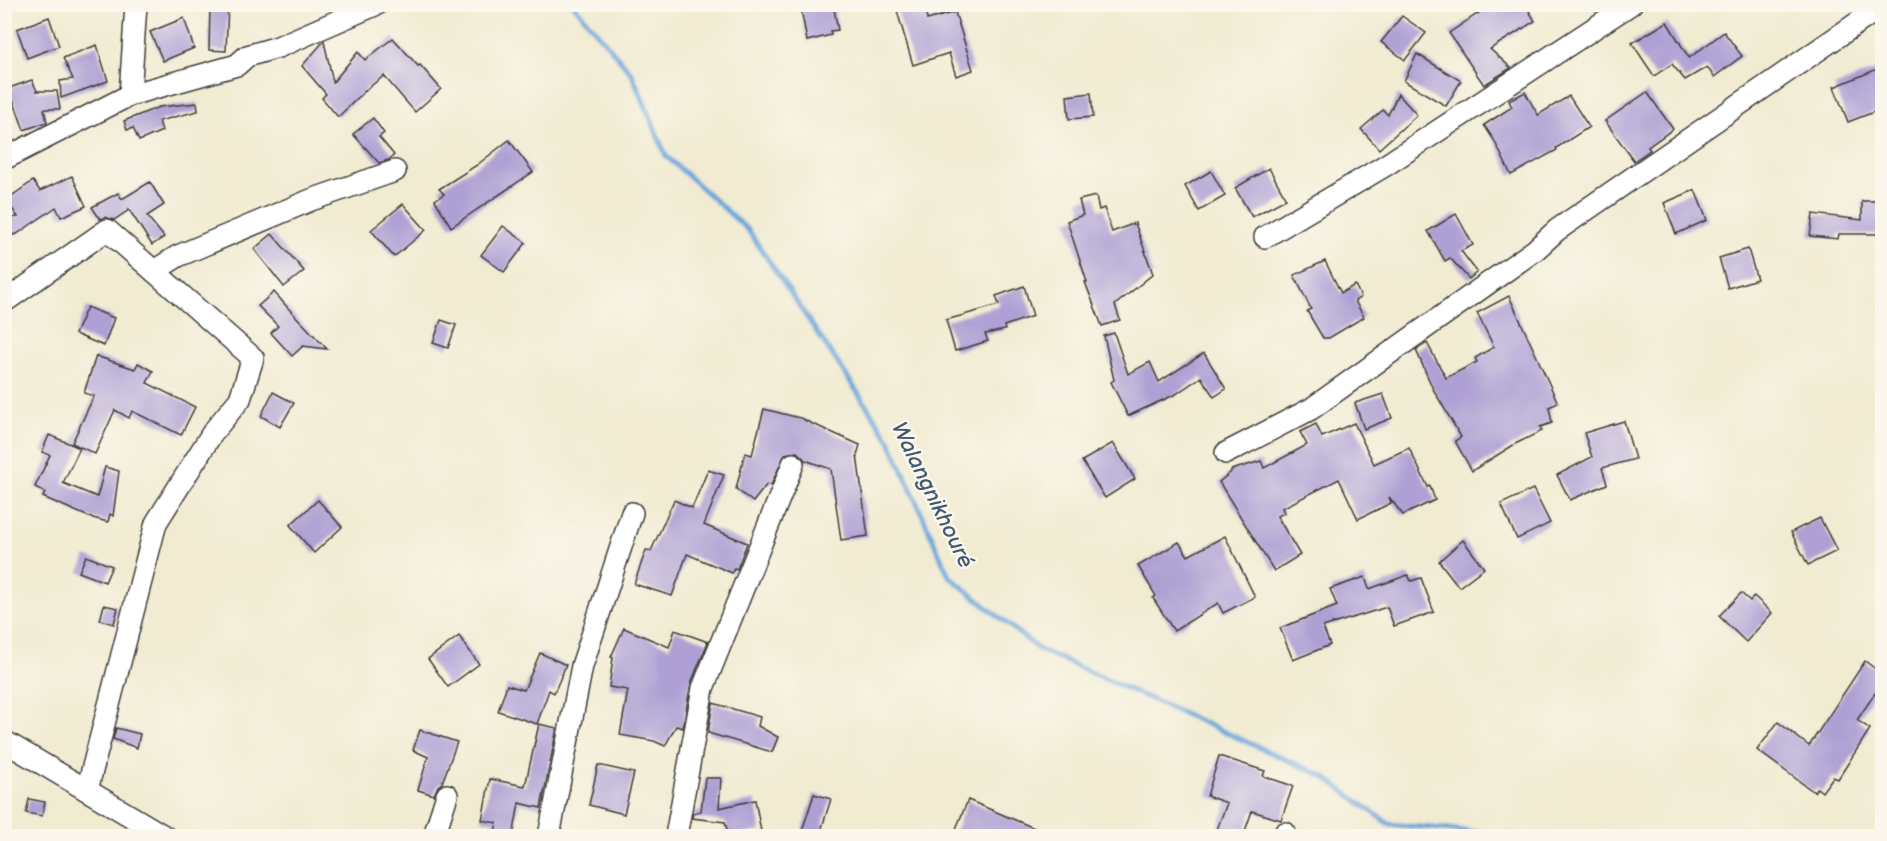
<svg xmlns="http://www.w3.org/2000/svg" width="1887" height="841" viewBox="0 0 1887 841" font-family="'Balsamiq Sans',sans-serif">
<rect width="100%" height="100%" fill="#fbf7ec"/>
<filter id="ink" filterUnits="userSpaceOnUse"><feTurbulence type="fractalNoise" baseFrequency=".0167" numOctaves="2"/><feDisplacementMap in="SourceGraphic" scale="12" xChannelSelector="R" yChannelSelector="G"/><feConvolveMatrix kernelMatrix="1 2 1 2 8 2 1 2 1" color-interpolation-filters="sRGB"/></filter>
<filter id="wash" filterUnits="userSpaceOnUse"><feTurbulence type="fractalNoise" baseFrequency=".008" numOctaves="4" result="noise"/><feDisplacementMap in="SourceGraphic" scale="24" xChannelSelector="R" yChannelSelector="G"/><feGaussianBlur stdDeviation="1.35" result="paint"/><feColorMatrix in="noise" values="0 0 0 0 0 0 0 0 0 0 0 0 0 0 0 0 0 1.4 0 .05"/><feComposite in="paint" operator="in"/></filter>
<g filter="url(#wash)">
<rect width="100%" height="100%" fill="#f1ebd2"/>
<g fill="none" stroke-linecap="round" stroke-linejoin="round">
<path stroke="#69a6da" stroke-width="5" d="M573,4L632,74L666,156L748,230L889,439L949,576L1038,649L1323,776L1389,824L1519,836"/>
</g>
<g id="blocks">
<g fill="#aea0d4">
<path d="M210,4H228L226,51L209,50Z"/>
<path d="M800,4H833L838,30L830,31L831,35L807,41Z"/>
<path d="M895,4H925L927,20L955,12L973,70L956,76L949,53L913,65Z"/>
<path d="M1492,4H1525L1535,21L1490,49L1511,68L1484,85L1449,33Z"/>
<path d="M1402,16L1426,33L1405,60L1381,42Z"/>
<path d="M49,17L59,46L27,58L17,29Z"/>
<path d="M184,18L194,48L163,61L150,32Z"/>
<path d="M1667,22L1689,58L1724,32L1742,56L1714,77L1707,67L1685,80L1672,64L1654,76L1632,43Z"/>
<path d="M393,38L418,66L420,65L441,89L415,112L384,76L368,88L338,117L322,98L326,94L302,66L324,41L333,82L358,52L365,60Z"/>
<path d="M97,45L108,81L61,98L60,81L73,79L63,58Z"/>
<path d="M1417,54L1461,81L1446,106L1404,81Z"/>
<path d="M1882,67V109L1848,122L1834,87Z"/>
<path d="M32,80L37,91H57L60,109H44L47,122L24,130L9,88Z"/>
<path d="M1525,92L1538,115L1569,96L1589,127L1556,148L1557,150L1511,175L1494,140L1484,125L1512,107L1509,101Z"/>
<path d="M1647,92L1673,129L1648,147L1650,150L1634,161L1605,121Z"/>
<path d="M1091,93L1093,117L1069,119L1067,96Z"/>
<path d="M1398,94L1417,115L1379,149L1361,129L1383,110L1388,115Z"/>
<path d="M197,103L198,111L159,121L162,131L139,141L133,128L127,130L124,121L159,107Z"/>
<path d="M373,118L384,133L379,137L394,155L389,160L379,163L353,134Z"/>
<path d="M509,140L533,172L451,227L435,200L444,194L439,189L477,165Z"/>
<path d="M1269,168L1286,199L1252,217L1235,188Z"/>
<path d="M1211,171L1225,196L1199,211L1185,186Z"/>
<path d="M72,176L86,206L61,217L56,207L17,234L4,237V219L18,217L6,200L33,181L40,191Z"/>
<path d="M150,182L164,205L147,216L164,237L152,245L128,208L129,210L114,220L105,217L100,219L92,207L118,193L122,199Z"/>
<path d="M1695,190L1707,220L1676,234L1664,203Z"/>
<path d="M1096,196L1099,210L1104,208L1112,232L1135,223L1153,274L1115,305L1120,320L1102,326L1085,282H1087L1067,221L1083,215L1079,200Z"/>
<path d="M1862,201H1882V234H1839L1838,239L1810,236L1813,214L1862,220Z"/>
<path d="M403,204L426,230L394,257L371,230Z"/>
<path d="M1456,214L1473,245L1461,251L1477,272L1469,279L1450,258L1445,261L1428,231Z"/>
<path d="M503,226L526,243L504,272L481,255Z"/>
<path d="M272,234L304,271L284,287L254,249Z"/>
<path d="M1748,249L1757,279L1728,288L1719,258Z"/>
<path d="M1325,261L1341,293L1355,285L1361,297L1355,301L1364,317L1329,338H1323L1307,311L1311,309L1294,275Z"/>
<path d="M1024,286L1033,316L1004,326L1005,330L985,334L988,341L955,351L946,320L999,305L996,296Z"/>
<path d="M274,292L288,308L327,349L303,346L292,356L271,333L278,326L258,306Z"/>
<path d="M1509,296L1558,403L1549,407L1552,423L1540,427L1542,431L1515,444L1472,471L1455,441L1461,437L1433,389L1416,350L1427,343L1446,378L1477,362L1475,358L1494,347L1477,313Z"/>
<path d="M87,307L114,318L104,346L75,334Z"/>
<path d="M441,320L456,325L448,348L433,343Z"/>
<path d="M1114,333L1128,374L1150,362L1159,382L1204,353L1226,389L1214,397L1201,377L1176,394L1128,416L1111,382L1114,380L1104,336Z"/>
<path d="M96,356L135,369L138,363L153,371L147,383L195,407L181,435L132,411L129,418L115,410L95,454L72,443L94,396L84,393Z"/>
<path d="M273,392L294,403L280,427L261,416Z"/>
<path d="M1383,394L1392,418L1364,429L1355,403Z"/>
<path d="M764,409L804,419V420L860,445L857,455L868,536L841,540L831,469L805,460L797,452L785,454L771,485L767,484L753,502L736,489L745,453L752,455Z"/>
<path d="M1624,421L1635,459L1602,468L1607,484L1570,500L1557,475L1592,457L1584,433Z"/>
<path d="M1354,423L1374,464L1409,448L1428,487L1430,486L1435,500L1403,515L1389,497L1391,503L1358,519L1339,479L1282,508L1284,513L1277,516L1300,555L1274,571L1219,482L1231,472V470L1261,461L1264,468L1307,445L1300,432L1316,424L1322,437Z"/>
<path d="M49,435L80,448L63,483L97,497L105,467L119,471L113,516L110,514L108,522L89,517L43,497L45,492L35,487L50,455L42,452Z"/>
<path d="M1113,443L1135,479L1105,498L1082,461Z"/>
<path d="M708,470L724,475L704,525L747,543L737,569L734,568L732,573L687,554L672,596L634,584L646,550L651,551L674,500L692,508Z"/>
<path d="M1533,489L1550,523L1517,539L1501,504Z"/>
<path d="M318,500L342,527L314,553L290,525Z"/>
<path d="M1820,518L1837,551L1808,565L1791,532Z"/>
<path d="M1225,536L1255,597L1223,613L1218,603L1174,631L1153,598L1156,596L1138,566L1179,542L1188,556Z"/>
<path d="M1463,540L1484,568L1459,587L1439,561Z"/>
<path d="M86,556L112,566L105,582L79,572Z"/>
<path d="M1408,575L1411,581L1421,578L1434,612L1394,626L1387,607L1323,627L1330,645L1293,660L1280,628L1337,606L1330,589L1365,577L1369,589Z"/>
<path d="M1741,593L1750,601L1754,596L1772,613L1746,642L1719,616Z"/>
<path d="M104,605L118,608L114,624L100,620Z"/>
<path d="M624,628L669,647L675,630L708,642L691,683L683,728L676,726L665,746L654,741L620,735L628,690L609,687L613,658L611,657Z"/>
<path d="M459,636L479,664L448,687L428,659Z"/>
<path d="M540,653L566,665L554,693L549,690L537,724L498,711L507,685L524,690Z"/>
<path d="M1865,661L1882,674V683L1857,720L1870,729L1838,779L1833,777L1822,792L1817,788L1814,792L1757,750L1778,722L1809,746Z"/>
<path d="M713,703L760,717L758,726L778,737L772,752L708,733Z"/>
<path d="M539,724L557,728L541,808L519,803L513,837H494L497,823L482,820L490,779L525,786Z"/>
<path d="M116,728L140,734L137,748L113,739Z"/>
<path d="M420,730L457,742L442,783L438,786L434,795L418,790L428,757L413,750Z"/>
<path d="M1219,756L1265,771L1263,776L1293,786L1281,820L1252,811L1243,837H1227L1216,832L1227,803L1207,796Z"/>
<path d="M598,765L634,773L624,814L589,805Z"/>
<path d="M705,778H721L719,808L755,800L761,831L729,837L725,822L692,818L693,813L701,811Z"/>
<path d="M814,794L831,799L819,837H800Z"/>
<path d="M29,799L45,802L42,816L26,813Z"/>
<path d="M968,800L1053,836V837H968L955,831Z"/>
</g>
</g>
</g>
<g filter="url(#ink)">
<use href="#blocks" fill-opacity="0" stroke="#3c3b37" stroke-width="1.5"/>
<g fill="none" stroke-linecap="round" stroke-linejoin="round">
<g stroke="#3c3b37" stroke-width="24">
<g id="minor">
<path d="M130,95L136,4"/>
<path d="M4,159L130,95L237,65L247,56L278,47L377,4"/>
<path d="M1265,237L1386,165L1631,4"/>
<path d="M154,271L178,256L311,200L395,171"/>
<path d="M4,302L107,230L253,358L240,399L213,432L156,523L87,790"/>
<path d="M1226,453L1311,409L1535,250L1557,230L1882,6"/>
<path d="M4,741L164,836"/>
<path d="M434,836L447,795"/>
<path d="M549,836L582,666L632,513"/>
<path d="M676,836L703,688L793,464"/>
<path d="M1284,836L1285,833"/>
</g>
</g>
<use href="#minor" stroke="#fff" stroke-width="21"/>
</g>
</g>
<g text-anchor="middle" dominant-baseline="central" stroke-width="5" stroke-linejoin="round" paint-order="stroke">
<g font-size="22" font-style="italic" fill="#3f5a71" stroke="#fbf7ec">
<text transform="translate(932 495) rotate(64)">Walangnikhouré</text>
</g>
</g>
<rect width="1887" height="841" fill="none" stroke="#fbf7ec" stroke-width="24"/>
</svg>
